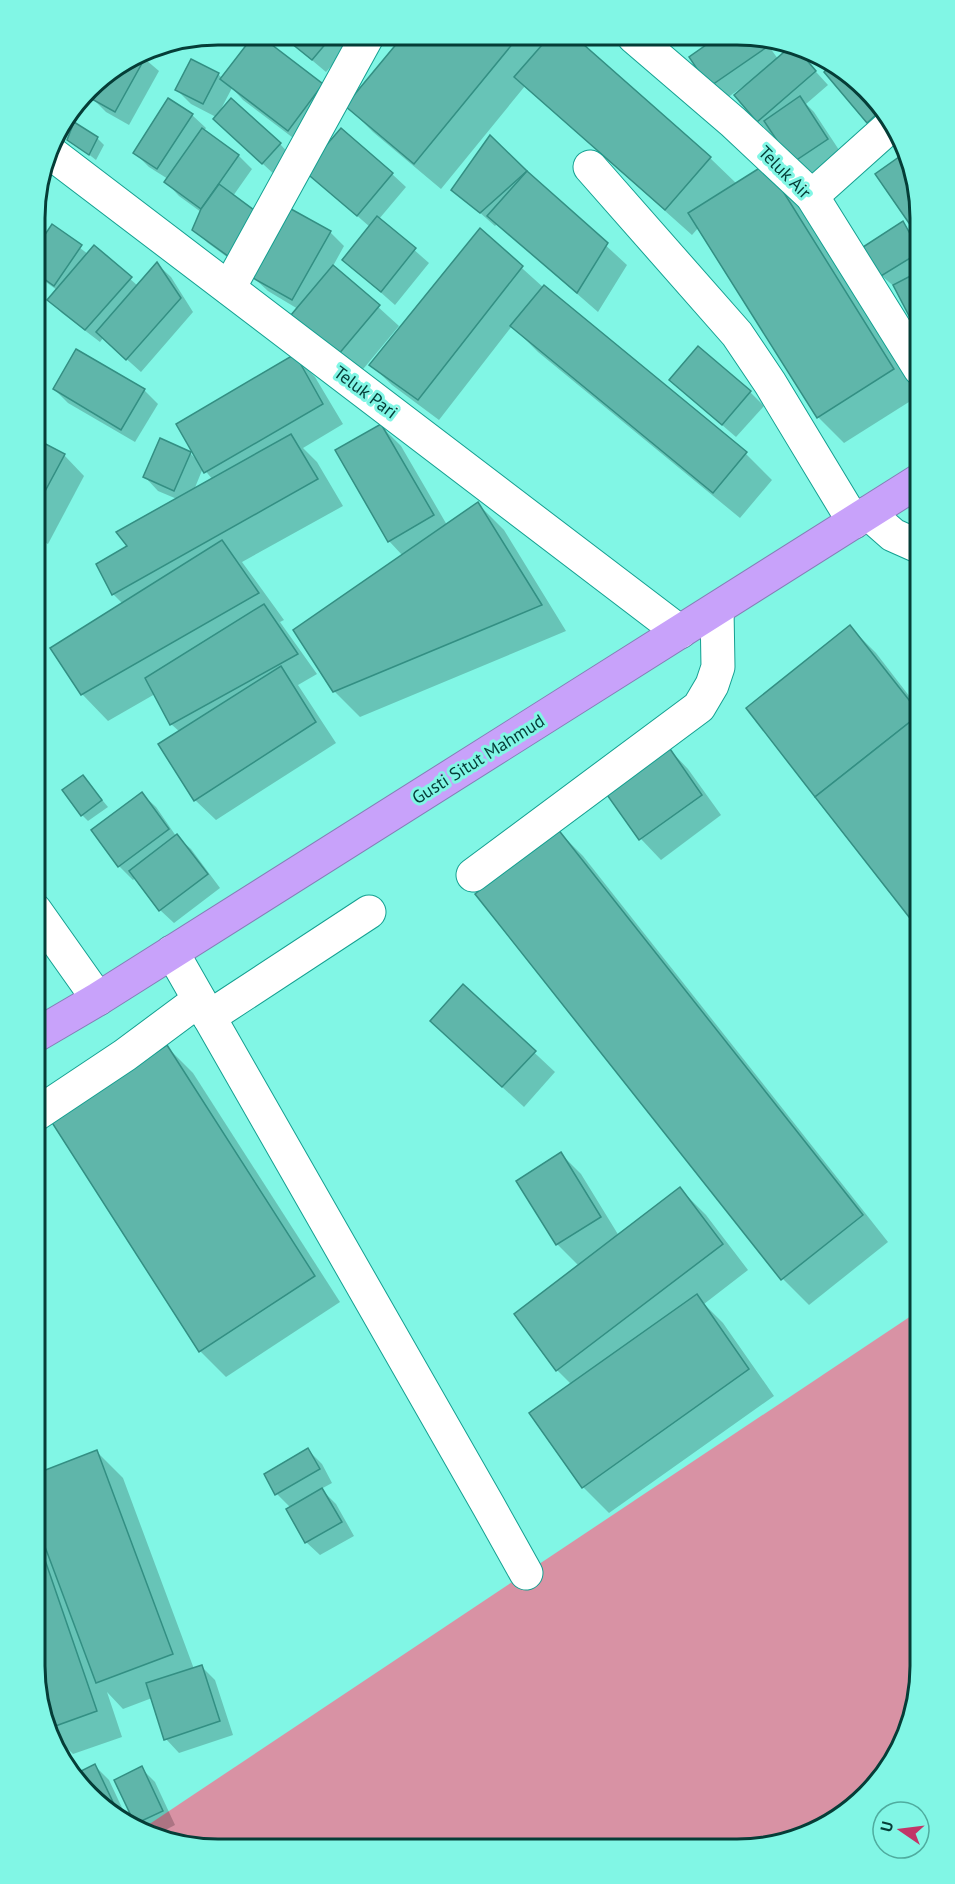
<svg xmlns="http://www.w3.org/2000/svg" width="955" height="1884" viewBox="0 0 955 1884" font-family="'PT Sans',sans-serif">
<rect width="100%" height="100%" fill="#81f6e5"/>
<path fill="#d892a4" d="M920,1310V1678L907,1736L882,1778L839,1818L796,1840L737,1849L194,1848L139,1831Z"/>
<g fill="#0003" fill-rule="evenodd">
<path d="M256,35L322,85L309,150L243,100L232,88L220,111L280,144L293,158L276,176L228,132L216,117L191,104L177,90L218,74L223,79Z"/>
<path d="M282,35H342L351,44L326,72Z"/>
<path d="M405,36L573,37L710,158L737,184L792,192L920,395L844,443L818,417L699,227L692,235L525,86L441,189L373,132L347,106Z"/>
<path d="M719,38H763L778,59L792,47L796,50L828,85L806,104L814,112L841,153L807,176L774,133L772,135L758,121L736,96L746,87L744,86L724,100L691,57Z"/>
<path d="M139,54L159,71L129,125L106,112L92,98Z"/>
<path d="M832,67L858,80L890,128L882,135L868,122Z"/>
<path d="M192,115L206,128L204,131L239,156L252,169L233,196L246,271L208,243L194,230L201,212L179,196L166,182L168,179L149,167L135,153Z"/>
<path d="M97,138L104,145L96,160L69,139Z"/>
<path d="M911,159L920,218V237L877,175Z"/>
<path d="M306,171L392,174L406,187L379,219L429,263L395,305L344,260L370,227Z"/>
<path d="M526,172L627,265L598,312L497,224L495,226L453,189Z"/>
<path d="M292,211L330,232L344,246L333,266L399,326L359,374L298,309L268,291L254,278Z"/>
<path d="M903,223L920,243V334L897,289L882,276L865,248Z"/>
<path d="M52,227L88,254L94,247L138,286L157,264L171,277L193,312L141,372L103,338L100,342L62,313L49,300L57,290L36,275V250Z"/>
<path d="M481,231L544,288L746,454L772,480L740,518L538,352L512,326L439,420L392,385L371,365Z"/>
<path d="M295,356L315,377L343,424L303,448L317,462L343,506L242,562L284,620L280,622L317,674L298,685L336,743L216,820L195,800L180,732L171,724L155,694L108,721L82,694L52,648L123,604L113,594L129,547L177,499L158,491L145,477L190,453L197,460ZM203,468L213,480L194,490Z"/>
<path d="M54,389L144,390L158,404L135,442L68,403Z"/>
<path d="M750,392L764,406L736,437L685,393Z"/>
<path d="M381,426L401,446L447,525L478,504L504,530L566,631L360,717L334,691L403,556L389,541L337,451Z"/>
<path d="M36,441L64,455L84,476L48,544L36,538Z"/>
<path d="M36,542L43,549L36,562Z"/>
<path d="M850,627L876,653L920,710V928L748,708Z"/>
<path d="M668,748L688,769L721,815L661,860L641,839L607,792Z"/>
<path d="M83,777L108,807L88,821L82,815Z"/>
<path d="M142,794L156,807L176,836L191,849L220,888L174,923L160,910L136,877L133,880L119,866Z"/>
<path d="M557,830L583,856L888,1242L809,1305L783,1279L477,894Z"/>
<path d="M35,933L44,948L35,953Z"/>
<path d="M463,986L555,1072L524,1107L452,1041Z"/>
<path d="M167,1047L193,1073L340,1302L226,1377L200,1351Z"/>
<path d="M561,1154L581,1174L619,1236L680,1189L706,1215L748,1270L704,1304L723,1323L774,1396L609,1513L583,1487L572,1385L557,1370L579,1266L557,1244Z"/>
<path d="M308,1450L322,1464L332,1483L321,1489L336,1504L354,1536L320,1555L306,1542L291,1508L277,1494Z"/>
<path d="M97,1452L123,1478L194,1669L201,1666L215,1680L233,1735L179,1753L166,1739L152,1698L123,1709L107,1692L122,1737L73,1754L47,1728L34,1666L35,1519L37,1520L35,1515V1476Z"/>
<path d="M95,1766L109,1780L131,1827L97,1804L78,1775Z"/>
<path d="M141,1768L155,1782L175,1825L154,1836L146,1834L137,1824L116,1780Z"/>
</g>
<g fill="#5fb6aa" stroke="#338f83" stroke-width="1.5">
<path d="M254,35H259L323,84L288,131L220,79Z"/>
<path d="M281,35H333L312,60Z"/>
<path d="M403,36H519L414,164L345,106Z"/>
<path d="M549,37H575L711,157L665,210L514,77Z"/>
<path d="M716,38H761L767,47L709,87L689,57Z"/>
<path d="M790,47L799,51L816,71L757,122L734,95Z"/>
<path d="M140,53L146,56L115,112L90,98L102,77Z"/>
<path d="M191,59L219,73L203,104L175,90Z"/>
<path d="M830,66L858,80L879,112L867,123L824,72Z"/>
<path d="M800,96L828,139L792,163L764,121Z"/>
<path d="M168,98L193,114L157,169L133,153Z"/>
<path d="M231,98L281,143L262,164L213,119Z"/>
<path d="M74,122L98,137L89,155L67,140Z"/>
<path d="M202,128L239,155L201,209L164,182Z"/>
<path d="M341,128L393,173L357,216L304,171Z"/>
<path d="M490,135L527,171L480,213L451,190Z"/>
<path d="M906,152L911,159L920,218V239L875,174Z"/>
<path d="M766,164L894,369L817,418L688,213Z"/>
<path d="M527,171L608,243L577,293L487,216Z"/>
<path d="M219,184L262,216L232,259L192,230L201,209Z"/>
<path d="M291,209L331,231L292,300L253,278Z"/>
<path d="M377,216L416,248L381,292L342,260Z"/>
<path d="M903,221L920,252L881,276L863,247Z"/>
<path d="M52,224L82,245L54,286L36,273V248Z"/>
<path d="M480,228L523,266L418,400L369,365Z"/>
<path d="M94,245L132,277L85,330L47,300Z"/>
<path d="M157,262L181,298L126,360L96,332Z"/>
<path d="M333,265L380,305L338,355L291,315Z"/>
<path d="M920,271V337L893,285Z"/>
<path d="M544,285L747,452L713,493L510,326Z"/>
<path d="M698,346L751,391L722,425L669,380Z"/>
<path d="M76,349L145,389L121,430L53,389Z"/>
<path d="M295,354L323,404L204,473L176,424Z"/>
<path d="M381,424L434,515L388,542L335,450Z"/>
<path d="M291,434L318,479L112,595L96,564L127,546L116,532Z"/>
<path d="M160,438L191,452L174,491L143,477Z"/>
<path d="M36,439L65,454L36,508Z"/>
<path d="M478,502L542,605L333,692L293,630Z"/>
<path d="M222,540L259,593L81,695L50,648Z"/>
<path d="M264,604L298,654L170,725L145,678Z"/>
<path d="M850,625L920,714L815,797L746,708Z"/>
<path d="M281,666L316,722L194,801L158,744Z"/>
<path d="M920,714V931L815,797Z"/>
<path d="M668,746L702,795L639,840L605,792Z"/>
<path d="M83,775L102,800L81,816L62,790Z"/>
<path d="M142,792L169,829L118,867L91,830Z"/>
<path d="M557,828L863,1215L781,1280L475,894Z"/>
<path d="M177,834L208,874L159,911L129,871Z"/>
<path d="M463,984L536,1051L502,1087L430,1021Z"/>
<path d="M167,1045L315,1276L199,1352L51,1121Z"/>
<path d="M561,1152L601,1217L556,1245L516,1181Z"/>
<path d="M680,1187L723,1244L556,1371L514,1314Z"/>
<path d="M697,1294L749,1369L582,1488L529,1413Z"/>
<path d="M308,1448L320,1469L275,1495L264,1474Z"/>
<path d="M97,1450L173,1654L96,1683L35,1520V1474Z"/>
<path d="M322,1488L342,1522L305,1543L286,1509Z"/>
<path d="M35,1531L97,1711L47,1729L44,1725L34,1666Z"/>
<path d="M202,1665L220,1721L164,1740L146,1683Z"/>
<path d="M95,1764L122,1821L97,1804L77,1773Z"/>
<path d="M142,1766L163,1811L135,1824L114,1780Z"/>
</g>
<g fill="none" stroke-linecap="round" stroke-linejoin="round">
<g stroke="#14a091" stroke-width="35">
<g id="minor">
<path d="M634,37L733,122L812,196L920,369"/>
<path d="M51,153L680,632"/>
<path d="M590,167L737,334L770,383L854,522"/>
<path d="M812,196L889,127"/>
<path d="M229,288L368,35"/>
<path d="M868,513L893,535L920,547"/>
<path d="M473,875L699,707L712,685L718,667L717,609"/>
<path d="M35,910L98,999"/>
<path d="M172,952L488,1505L526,1573"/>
<path d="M209,1017L369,912"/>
<path d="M35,1115L125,1055L199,1000"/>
</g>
</g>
<g stroke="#847fb6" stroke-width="35">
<path id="highway" d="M35,1036L98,999L920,480"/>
</g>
<use href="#minor" stroke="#fff" stroke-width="33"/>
<use href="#highway" stroke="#c8a2fa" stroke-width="33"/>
</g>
<g text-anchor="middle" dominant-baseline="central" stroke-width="6" stroke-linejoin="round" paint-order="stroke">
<g font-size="18" fill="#053d37" stroke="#81f6e5">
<text transform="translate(785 172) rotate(45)">Teluk Air</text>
<text transform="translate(366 392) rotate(37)">Teluk Pari</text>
<text transform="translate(478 759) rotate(-32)">Gusti Situt Mahmud</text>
</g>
</g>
<path d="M0 0H955V1884H0ZM218 45H737A173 173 0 0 1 910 218V1666A173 173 0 0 1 737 1839H218A173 173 0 0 1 45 1666V218A173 173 0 0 1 218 45Z" fill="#81f6e5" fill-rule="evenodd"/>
<path fill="none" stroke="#053d37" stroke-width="3" d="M218 45H737A173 173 0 0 1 910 218V1666A173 173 0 0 1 737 1839H218A173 173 0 0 1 45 1666V218A173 173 0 0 1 218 45Z"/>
<g transform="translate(901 1830) rotate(284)"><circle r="28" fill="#81f6e5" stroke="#4fac9f" stroke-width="1.5"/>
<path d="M0-4.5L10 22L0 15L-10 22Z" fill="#c23668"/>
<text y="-9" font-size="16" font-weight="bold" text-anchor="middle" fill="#053d37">U</text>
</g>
</svg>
